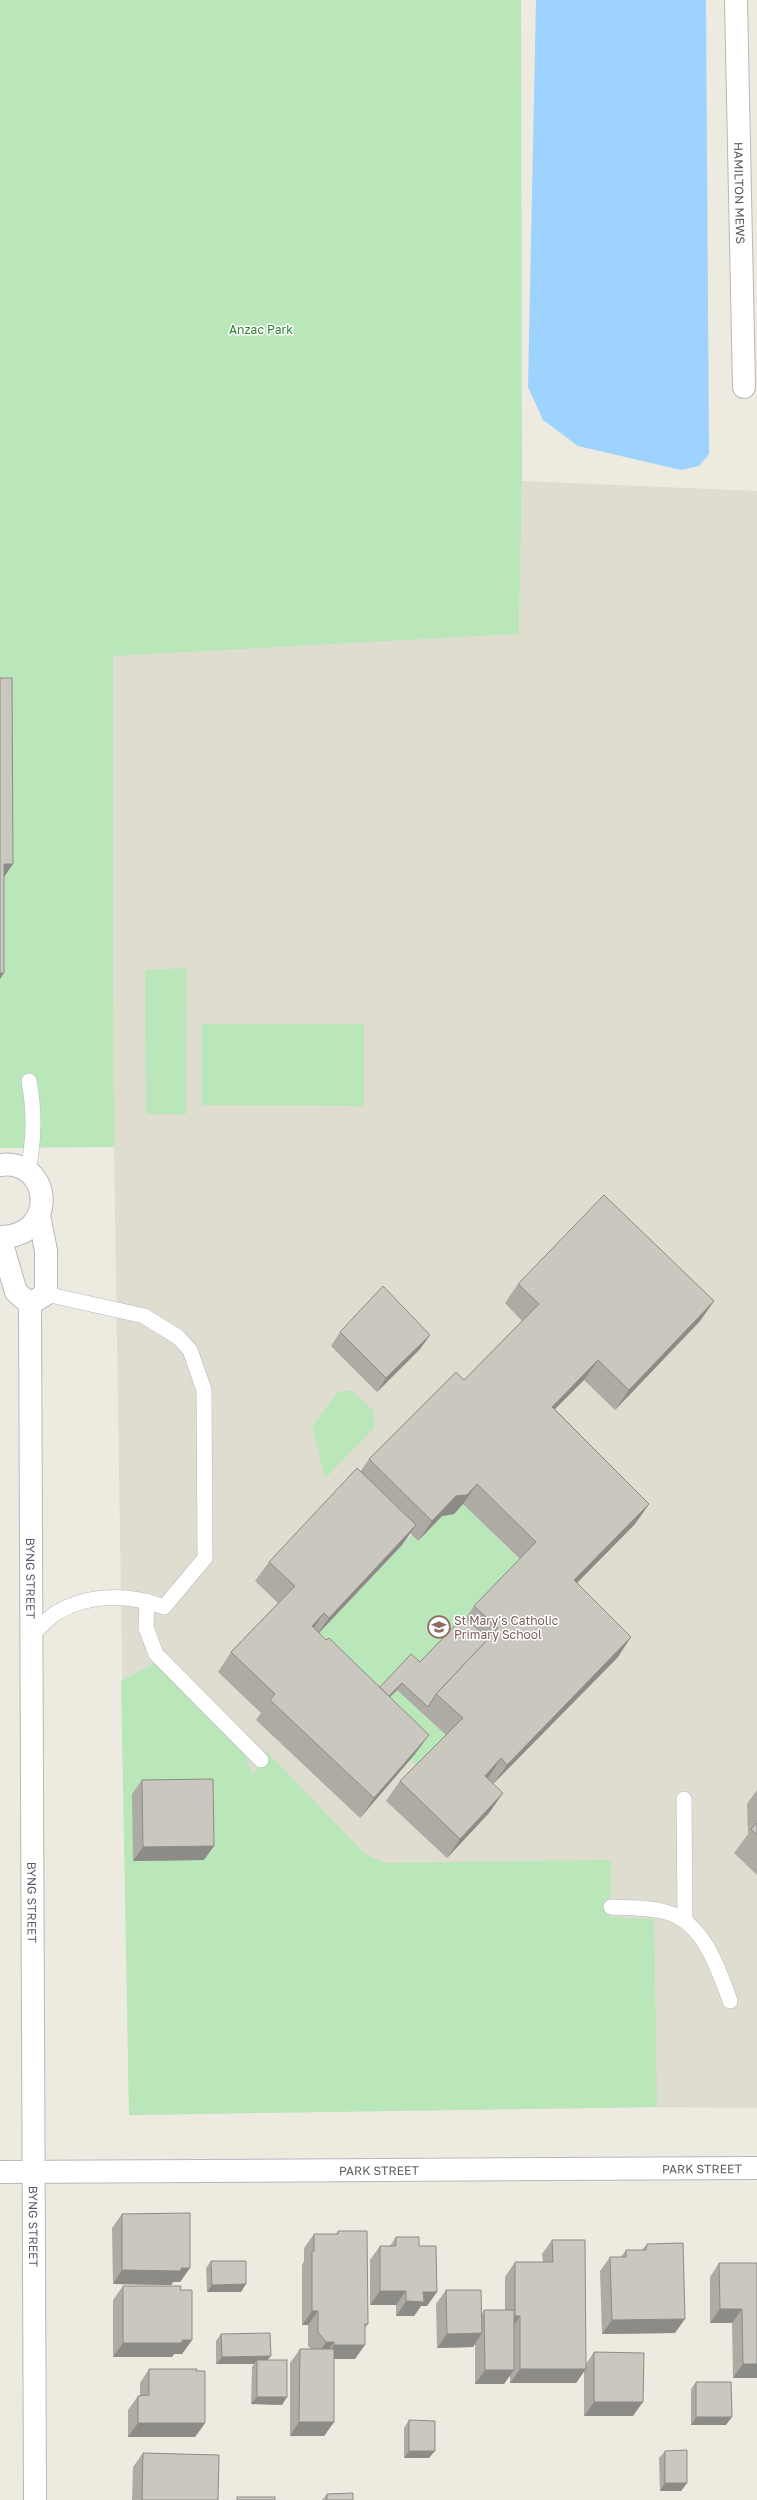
<svg xmlns="http://www.w3.org/2000/svg" width="757" height="2500" viewBox="0 0 757 2500" font-family="'Golos Text',sans-serif">
<rect width="100%" height="100%" fill="#edeae0"/>
<path fill="#dfdcd0" d="M522,481L757,491V2108L657,2107L129,2115L114,1147L113,655L519,634Z"/>
<g fill="#b9e7ba">
<path d="M0,0H521L522,481L519,634L113,656L114,1147L0,1148Z"/>
<path d="M187,968L186,1114H146L145,970Z"/>
<path d="M202,1024H364V1106L202,1105Z"/>
<path d="M351,1390L373,1410L375,1427L325,1478L312,1427L337,1393Z"/>
<path d="M463,1504L522,1562L423,1714L449,1738L420,1768L411,1759L315,1637L412,1535L418,1541L442,1516L454,1514Z"/>
<path d="M155,1663L244,1752L253,1775L266,1751L365,1854L385,1863L611,1860L610,1917L654,1919L657,2107L129,2115L121,1681Z"/>
</g>
<path fill="#9ed3ff" d="M536,0H706L709,454L699,466L681,470L578,446L543,420L528,387Z"/>
<g fill="none" stroke-linecap="round" stroke-linejoin="round">
<g stroke="#b6b8be" stroke-width="16">
<g id="service">
<path d="M28,1171C34,1139 35,1113 29,1081"/>
<path d="M147,1601L146,1628L156,1654L261,1760"/>
<path d="M31,1636C39,1628 47,1619 56,1613C89,1593 129,1594 164,1607L205,1558L204,1390L190,1350L178,1337L144,1316L46,1294"/>
<path d="M684,1799L685,1920"/>
<path d="M611,1907C630,1908 651,1907 669,1913C704,1924 719,1970 730,2001"/>
</g>
</g>
<g stroke="#b6b8be" stroke-width="24">
<g id="minor">
<path id="s1" d="M736,0L744,387"/>
<path id="s2" d="M0,2172L757,2168"/>
</g>
</g>
<g stroke="#b6b8be" stroke-width="24">
<g id="tertiary">
<path d="M0,1165C52,1158 59,1237 0,1237"/>
<path id="s3" d="M0,1237L16,1292L30,1304L35,2500"/>
<path d="M30,1304L46,1294V1251L39,1215"/>
</g>
</g>
<use href="#service" stroke="#fff" stroke-width="15"/>
<use href="#minor" stroke="#fff" stroke-width="22"/>
<use href="#tertiary" stroke="#fff" stroke-width="22"/>
</g>
<g fill="#aeaba4" fill-rule="evenodd">
<path d="M518,1284L714,1301L700,1321L615,1410L584,1380L555,1409L649,1504L635,1524L577,1583L618,1657L493,1784L503,1793L489,1813L447,1858L386,1801L400,1781L446,1735L397,1690L390,1697L415,1754L360,1818L256,1720L261,1713L218,1672L231,1652L278,1603L255,1581L269,1562L360,1472L369,1459L464,1380L522,1321L505,1303ZM463,1504L520,1559L474,1606L466,1618L420,1662L380,1687L326,1640L319,1633L402,1545L410,1533L418,1541L442,1516L454,1514Z"/>
<path d="M340,1332L430,1335L420,1349L377,1392L331,1346Z"/>
<path d="M142,1780L204,1860L133,1861L132,1794Z"/>
<path d="M757,1790V1875L734,1853L748,1834L747,1804Z"/>
<path d="M122,2214L190,2268L180,2282H173L171,2285L113,2284L112,2228Z"/>
<path d="M338,2231L368,2324L365,2328L355,2359H334V2422L324,2436H290V2363L300,2349H311L308,2346V2325H302V2265L304,2261V2248L314,2234H336Z"/>
<path d="M396,2237L419,2246L427,2306H421L414,2316H396V2305H370V2260L380,2246H390Z"/>
<path d="M552,2240L586,2364L594,2352L633,2416H584V2371L576,2383H510V2375L504,2384H475V2344L473,2347L437,2348L436,2304L446,2290L482,2314L484,2310H505V2277L515,2262H543L542,2254Z"/>
<path d="M647,2244L675,2333L602,2334L600,2271L610,2257H621L626,2250H642Z"/>
<path d="M211,2261L241,2292H207L206,2268Z"/>
<path d="M719,2263H757V2378H733L732,2323H710V2277Z"/>
<path d="M123,2286L180,2290L192,2340L182,2354H174L172,2357H113V2300Z"/>
<path d="M221,2334L268,2360L282,2405L251,2404L252,2367L254,2364H216V2341Z"/>
<path d="M149,2369L196,2371L205,2423L195,2437H128V2410L138,2396H140V2383Z"/>
<path d="M696,2382L726,2425H691V2389Z"/>
<path d="M409,2420L429,2458H404V2428Z"/>
<path d="M665,2451L687,2483L681,2491H660L659,2458Z"/>
<path d="M143,2453L218,2500H132L133,2467Z"/>
<path d="M327,2494L353,2500H322Z"/>
</g>
<g fill="#8d8b86">
<path d="M4,864H13L0,883Z"/>
<path d="M0,973H4L0,979Z"/>
<path d="M714,1301L700,1321L615,1410L629,1390Z"/>
<path d="M430,1335L420,1349L377,1392L386,1378Z"/>
<path d="M598,1360L584,1380L538,1426L552,1407Z"/>
<path d="M477,1484L463,1504L454,1514L442,1516L418,1541L432,1521L456,1496Z"/>
<path d="M649,1504L635,1524L560,1600L574,1580Z"/>
<path d="M416,1525L402,1545L315,1637L329,1618Z"/>
<path d="M324,1613L310,1633L312,1626Z"/>
<path d="M631,1637L618,1657L493,1784L507,1765Z"/>
<path d="M402,1683L397,1690L379,1709L385,1702Z"/>
<path d="M429,1735L415,1754L360,1818L374,1798Z"/>
<path d="M501,1758L488,1778L485,1776Z"/>
<path d="M503,1793L489,1813L447,1858L460,1839Z"/>
<path d="M214,1846L204,1860L133,1861L143,1847Z"/>
<path d="M181,2268H190L180,2282H173L171,2285L113,2284L122,2270Z"/>
<path d="M246,2284L241,2292H207L212,2285Z"/>
<path d="M380,2291H406L396,2305H370Z"/>
<path d="M423,2292H437L427,2306H421L414,2316H396L406,2301Z"/>
<path d="M720,2309H742L732,2323H710Z"/>
<path d="M312,2311H318L308,2325H302Z"/>
<path d="M515,2316H520L511,2330H505Z"/>
<path d="M685,2319L675,2333L602,2334L612,2320Z"/>
<path d="M482,2333L473,2347L437,2348L447,2334Z"/>
<path d="M192,2340L182,2354H174L172,2357H113L123,2343Z"/>
<path d="M326,2342H334L324,2357L317,2356Z"/>
<path d="M334,2345H365L355,2359H324Z"/>
<path d="M271,2356L265,2363L257,2360L254,2364H216L222,2357Z"/>
<path d="M743,2364H757V2378H733Z"/>
<path d="M520,2369H586L576,2383H510Z"/>
<path d="M485,2370H514L504,2384H475Z"/>
<path d="M257,2397H287L282,2405L251,2404Z"/>
<path d="M594,2402H643L633,2416H584Z"/>
<path d="M696,2417H732L726,2425H691Z"/>
<path d="M299,2422H334L324,2436H290Z"/>
<path d="M138,2423H205L195,2437H128Z"/>
<path d="M409,2451H435L429,2458H404Z"/>
<path d="M665,2483H687L681,2491H660Z"/>
</g>
<g fill="#cac7bf" stroke="#8d8b86">
<path d="M0,678H12L13,864H4V973H0Z"/>
<path d="M604,1195L714,1301L629,1390L598,1360L552,1407L649,1504L574,1580L631,1637L507,1765L501,1758L485,1776L503,1793L460,1839L400,1781L463,1718L436,1694L498,1628L474,1606L536,1542L477,1484L467,1495L456,1496L432,1521L369,1459L456,1372L464,1380L539,1304L518,1284Z"/>
<path d="M383,1286L430,1335L386,1378L340,1332Z"/>
<path d="M357,1468L416,1525L329,1618L324,1613L312,1626L326,1640L329,1638L429,1735L374,1798L270,1700L275,1694L231,1652L295,1586L269,1562Z"/>
<path d="M464,1616L488,1639L436,1694L428,1707L402,1683L389,1696L380,1687L411,1654L420,1662Z"/>
<path d="M213,1779L214,1846L143,1847L142,1780Z"/>
<path d="M757,1823V1835L751,1829Z"/>
<path d="M190,2213V2268H181V2271L122,2270V2214Z"/>
<path d="M338,2231H367L368,2324H365V2345H334V2342H326L318,2332V2311H312V2251H314V2234H338Z"/>
<path d="M396,2237H419V2246H436L437,2292H423L424,2302L406,2301V2291H380V2246H396Z"/>
<path d="M552,2240H585L586,2369H520V2316H515V2262H553Z"/>
<path d="M683,2243L685,2319L612,2320L610,2257H626V2250H646L647,2244Z"/>
<path d="M211,2261H246V2284L212,2285Z"/>
<path d="M719,2263H757V2364H743L742,2309H720Z"/>
<path d="M123,2286H181L180,2290H192V2340H182V2343H123Z"/>
<path d="M446,2290H481L482,2333L447,2334Z"/>
<path d="M484,2310H514V2370H485Z"/>
<path d="M270,2333L271,2356L222,2357L221,2334Z"/>
<path d="M300,2349H334V2422H299Z"/>
<path d="M594,2352L644,2353L643,2402H594Z"/>
<rect x="257" y="2360" width="30" height="37"/>
<path d="M149,2369H197L196,2371H205V2423H138V2396L149,2395Z"/>
<path d="M696,2382H731L732,2417H696Z"/>
<path d="M409,2420L435,2421V2451H409Z"/>
<path d="M687,2450V2483H665V2451Z"/>
<path d="M143,2453L219,2455L218,2500H142Z"/>
<path d="M353,2493V2500H327V2494Z"/>
<rect x="237" y="2497" width="38" height="3"/>
</g>
<defs>
<g id="school-ring" transform="scale(1.15)"><circle r="9.5" fill="#fff" stroke="#8d6e63" stroke-width="1.5"/><path d="M0-5L7-2L0 1L-7-2ZM-4 1L0 2.5L4 1V4Q0 6-4 4Z" fill="#8d6e63"/></g>
</defs>
<g fill-rule="evenodd">
<use href="#school-ring" x="439" y="1627"/>
</g>
<g text-anchor="middle" dominant-baseline="central" stroke-width="3" stroke-linejoin="round" paint-order="stroke">
<g font-size="12" fill="#595d62" stroke="#fff">
<text stroke="none"><textPath href="#s1" startOffset="193">HAMILTON MEWS</textPath></text>
<text stroke="none"><textPath href="#s3" startOffset="350">BYNG STREET</textPath></text>
<text stroke="none"><textPath href="#s3" startOffset="674">BYNG STREET</textPath></text>
<text stroke="none"><textPath href="#s2" startOffset="702">PARK STREET</textPath></text>
<text stroke="none"><textPath href="#s2" startOffset="379">PARK STREET</textPath></text>
<text stroke="none"><textPath href="#s3" startOffset="998">BYNG STREET</textPath></text>
</g>
<g font-size="12" fill="#2e8533" stroke="#fff">
<text x="261" y="329">Anzac Park</text>
</g>
<g font-size="12" fill="#785e54" stroke="#fff" text-anchor="start">
<text x="454" y="1620">St Mary's Catholic<tspan x="454" dy="14">Primary School</tspan></text>
</g>
</g>
</svg>
